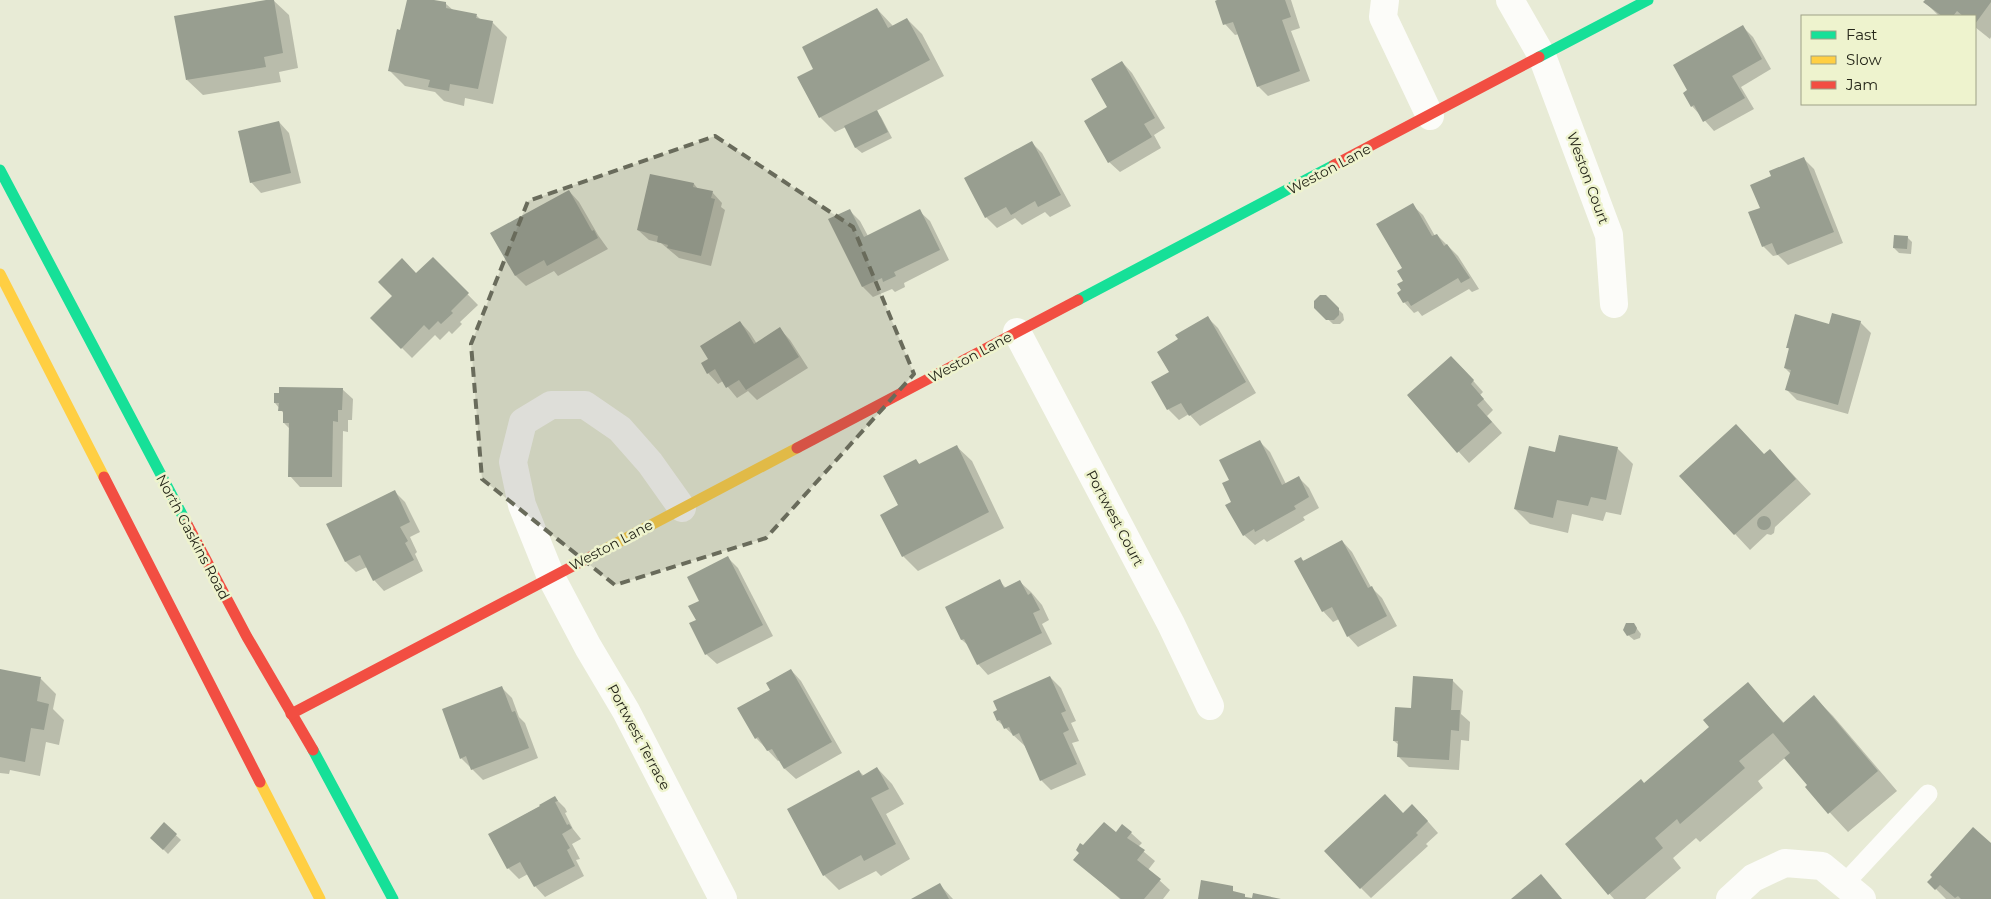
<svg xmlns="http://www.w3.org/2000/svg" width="1991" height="899" viewBox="0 0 1991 899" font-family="Montserrat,sans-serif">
<rect width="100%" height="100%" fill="#e8ebd6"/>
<g fill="#0003">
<path d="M273,0L289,15L298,68L279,72L281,82L203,95L187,80Z"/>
<path d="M408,0H427L446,4L453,10L477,16L481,20L492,22L507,37L493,104L465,98L464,106L444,101L435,92L405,86L390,71Z"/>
<path d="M1221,0H1291L1300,28L1291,31L1310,81L1268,96L1258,86L1239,34L1235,35L1225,24Z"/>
<path d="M1927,0H1991V37L1990,39L1975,27V16H1939L1925,2Z"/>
<path d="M877,9L893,26L907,19L922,34L944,76L876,111L881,117L892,138L862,153L856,148L846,127L835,132L820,117L815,69Z"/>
<path d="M1743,27L1753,37L1771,69L1741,87L1754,109L1714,131L1692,106Z"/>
<path d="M1122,62L1132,73L1165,128L1154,135L1161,148L1120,172L1109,162V107Z"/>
<path d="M279,122L289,133L301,183L261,193L251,182Z"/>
<path d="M1032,143L1042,153L1071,206L1050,217L1045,212L1022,225L1015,218L997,228L986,217Z"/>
<path d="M1803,158L1814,169L1843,243L1788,265L1778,255L1773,256L1763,246L1762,209L1773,177Z"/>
<path d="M651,176L694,184L698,189L712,192L722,203L721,207L725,210L711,266L679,258L661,243L649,240L638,230Z"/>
<path d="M569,191L579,202L598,235L608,249L558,276L554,271L526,286L516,276L492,233Z"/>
<path d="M1412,205L1423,215L1435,236L1437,235L1458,256L1479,289L1472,292L1469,289L1422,316L1418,311L1414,313L1404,302V269Z"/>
<path d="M849,210L860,221L868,236L919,211L930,221L949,260L904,283L905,287L895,292L892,289L873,297L863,287L830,220Z"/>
<path d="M1907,237L1912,242L1911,254L1899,253L1894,248Z"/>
<path d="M433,259L478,305L460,322L462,324L452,334L449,331L440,340L435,335L412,358L372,318Z"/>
<path d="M1325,296L1343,314L1344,320L1340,324H1333L1316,308Z"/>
<path d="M1208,318L1218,328L1256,393L1200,426L1189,414L1179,420L1168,409L1170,372L1180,340Z"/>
<path d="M740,322L750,333L757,344L780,329L790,340L808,368L757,400L748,391L737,398L723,381L718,384L708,373L710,359Z"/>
<path d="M1860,322L1871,333L1848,414L1797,400L1787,390L1791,374L1785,368L1790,350L1787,347L1830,325Z"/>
<path d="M1462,368L1483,392L1480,395L1493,410L1487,416L1502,433L1469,463L1408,396Z"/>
<path d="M342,389L353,399L352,420H348V432L343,431L342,487H300L290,476V429L284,423L285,415L275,403Z"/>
<path d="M1259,441L1270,452L1286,484L1299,478L1309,488L1319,508L1303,517L1305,520L1267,542L1264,539L1255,545L1244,535L1233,503L1231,481Z"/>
<path d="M956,446L972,461L1004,528L918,571L903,556L900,506L916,460L920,465Z"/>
<path d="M1617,448L1633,464L1621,515L1606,512L1603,521L1572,514L1568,533L1530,524L1515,509L1556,454Z"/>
<path d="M1770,450L1811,494L1775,527L1774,533L1771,535L1767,534L1750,550L1681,476L1764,455Z"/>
<path d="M394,491L405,502L420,532L410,537L417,552L415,554L423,571L384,591L374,580L367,567L356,572L346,562L328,525Z"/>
<path d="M1342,541L1352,552L1371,587L1382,598L1397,626L1358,647L1348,636L1339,619L1333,622L1323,611L1301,559L1304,561Z"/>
<path d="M728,558L738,568L773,636L717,664L706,654L698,621L700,601Z"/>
<path d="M999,581L1006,588L1020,582L1031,592L1042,605L1049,620L1042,624L1052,644L988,675L978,664L969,646L962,640L947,607Z"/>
<path d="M1634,625L1641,634L1640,638L1634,640L1628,635Z"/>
<path d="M791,670L801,681L842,753L796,779L785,769L780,760L778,761L756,738L772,691Z"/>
<path d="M0,671L41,679L56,694L53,709L64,720L59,745L46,742L40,776L10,770L9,774L0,773Z"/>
<path d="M1050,677L1061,688L1076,721L1071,723L1079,741L1072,743L1086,775L1051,790L1041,780L1025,746L998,721Z"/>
<path d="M1452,680L1463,691L1461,714L1470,722L1469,741L1461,740L1459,770L1409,767L1398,756L1399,745L1394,741L1412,709Z"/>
<path d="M1748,684L1784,723L1814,697L1833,716L1897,791L1848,832L1806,787L1809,785L1786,757L1758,781L1763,788L1700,842L1696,838L1673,858L1681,868L1645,899H1614L1567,844L1644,785L1711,727Z"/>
<path d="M501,687L512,698L519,717L525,723L538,758L483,780L461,758Z"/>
<path d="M877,768L892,784L904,804L886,814L910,859L881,876L876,871L839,890L824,875L859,771L864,776Z"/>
<path d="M555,798L565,808L567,812L565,813L573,829L581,839L572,844L580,859L576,860L584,876L545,897L535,886L528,874L519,879L508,868L490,834Z"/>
<path d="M1403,814L1423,816L1438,833L1426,844L1428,846L1371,898L1361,888Z"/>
<path d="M164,824L181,840L168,854L152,838Z"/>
<path d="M1131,833L1142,843L1138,847L1155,861L1148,870L1170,890L1163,899H1120L1075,860L1084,847L1116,834Z"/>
<path d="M1991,844V899H1946L1929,882Z"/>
<path d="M940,885L953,899H914Z"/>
</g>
<g fill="#989e90">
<path d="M266,0H274L283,53L264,57L266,67L186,80L174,16Z"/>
<path d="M407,0H434L446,2V8L477,14L476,18L493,21L478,89L450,84L449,91L428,87L430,80L388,71L397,29L400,30Z"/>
<path d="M1217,0H1285L1291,17L1282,20L1300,71L1257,87L1233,22L1223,25L1215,1Z"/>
<path d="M1925,0H1991V2L1975,24V16H1963L1957,11L1953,16H1942L1923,2Z"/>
<path d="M877,8L888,28L907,18L930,60L819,118L797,77L813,69L802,47Z"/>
<path d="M1743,25L1762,59L1732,76L1745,98L1703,122L1694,105L1691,107L1683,93L1687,90L1673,65Z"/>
<path d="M1122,61L1155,118L1144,124L1152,137L1108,163L1084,121L1107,107L1091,79Z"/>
<path d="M877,110L888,132L855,148L844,126Z"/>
<path d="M279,121L291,173L250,183L238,131Z"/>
<path d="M1032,141L1061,195L1038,207L1035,201L1011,215L1006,207L985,218L964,178Z"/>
<path d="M1804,157L1834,232L1777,255L1772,243L1762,247L1748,212L1760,208L1750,185L1771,176L1769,171Z"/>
<path d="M650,174L694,183L693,187L713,191L711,198L715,199L701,256L667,248L668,245L657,242L658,236L637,230Z"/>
<path d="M569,190L592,231L594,230L598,238L547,266L544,260L515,276L490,233Z"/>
<path d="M1413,203L1432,236L1437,234L1444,246L1447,244L1470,278L1461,283L1458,278L1411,306L1408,301L1403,303L1397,293L1401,290L1397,284L1403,281L1397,271L1402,268L1376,224Z"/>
<path d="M850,209L864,237L920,209L940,250L894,272L896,276L883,282L882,278L862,287L828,219Z"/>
<path d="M1894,235L1908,236L1907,249L1893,248Z"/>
<path d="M433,257L469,293L451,311L453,313L441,324L438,321L429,330L424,325L401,349L370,318L392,296L378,282L402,258L416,273Z"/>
<path d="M1320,295H1326L1339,308V315L1334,320H1326L1314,308V301Z"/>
<path d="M1832,313L1861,321L1838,405L1785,390L1791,370L1784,368L1789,348H1786L1795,314L1829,324Z"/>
<path d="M1208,316L1246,382L1189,416L1181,403L1167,410L1151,382L1169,372L1157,352L1178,339L1175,335Z"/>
<path d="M740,321L754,344L780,327L799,357L746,390L739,380L726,388L715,369L707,374L701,363L708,359L700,346Z"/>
<path d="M1451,356L1474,380L1471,384L1484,399L1477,405L1492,422L1457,453L1407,395Z"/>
<path d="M279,387L343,388L342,410H338V422L333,421L332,477H288L289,423H283V411H278L279,403H274V393H279Z"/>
<path d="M1736,424L1764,454L1770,449L1796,479L1734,535L1679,476Z"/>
<path d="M1559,435L1618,447L1606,500L1591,497L1588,506L1557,500L1553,518L1514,509L1529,446L1555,452Z"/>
<path d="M1260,440L1282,485L1299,476L1309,497L1294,506L1296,509L1255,532L1254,529L1243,536L1225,505L1231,502L1222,483L1229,480L1219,460Z"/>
<path d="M957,445L989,512L902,557L880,515L898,505L883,476L916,459L919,464Z"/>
<path d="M395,490L410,522L400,527L408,541L405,543L414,560L373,581L360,555L345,562L326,524Z"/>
<circle cx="1764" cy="523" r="7"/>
<path d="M1342,540L1368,588L1372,586L1387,616L1347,637L1332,607L1322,612L1294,561L1301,557L1303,561Z"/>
<path d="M728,556L763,625L705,655L689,623L696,620L688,606L699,601L687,577Z"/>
<path d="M1000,579L1004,588L1020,580L1028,595L1031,593L1040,610L1033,613L1042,633L977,665L964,639L961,640L945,607Z"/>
<path d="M1626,623H1634L1637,628L1635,633L1627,636L1623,630Z"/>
<path d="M0,669L41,677L37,701L49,704L44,730L31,728L25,762L0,757Z"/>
<path d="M791,669L832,742L784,769L772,749L767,751L758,737L755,739L737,708L770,690L766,683Z"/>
<path d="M1050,676L1066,711L1061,713L1069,730L1063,733L1077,764L1040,781L1019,733L1013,736L1009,727L1004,729L1000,720L997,721L993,712L997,710L993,701Z"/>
<path d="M1413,676L1453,679L1451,710H1460L1459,731L1451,730L1449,760L1397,757L1398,741H1393L1395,707L1411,708Z"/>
<path d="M1748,682L1783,723L1814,695L1878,771L1828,814L1805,787L1807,785L1784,758L1790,753L1773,733L1739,761L1745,768L1680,824L1677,819L1655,838L1663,848L1608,895L1565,844L1641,779L1644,783L1709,727L1703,720Z"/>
<path d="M502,686L512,712L515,711L529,748L471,770L466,756L460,759L442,709Z"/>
<path d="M877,767L889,789L871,798L896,844L864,861L861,855L823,876L787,809L859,770L862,776Z"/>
<path d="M1385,794L1403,813L1412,804L1428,821L1416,833L1418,835L1360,889L1324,851Z"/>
<path d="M555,796L558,801L555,802L567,825L569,824L572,828L562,834L570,848L567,850L575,866L534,887L520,862L507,869L488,834L540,806L539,805Z"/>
<path d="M164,822L177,834L163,850L150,838Z"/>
<path d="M1104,822L1116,832L1122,824L1132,832L1127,838L1145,850L1137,860L1161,879L1144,899H1121L1073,860L1079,853L1076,850L1080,843L1083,845Z"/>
<path d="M1973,827L1991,843V899H1961L1958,896L1955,898L1940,885L1935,890L1927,882L1932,877L1930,875Z"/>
<path d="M1541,874L1562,899H1511Z"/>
<path d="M1201,880L1233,886V891L1245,894V897L1252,898L1253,893L1281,899H1198Z"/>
<path d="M940,883L949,899H911Z"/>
</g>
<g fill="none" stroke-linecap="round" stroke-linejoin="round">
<path stroke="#fcfcf9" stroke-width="19" d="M1845,883L1928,794"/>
<g stroke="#fcfcf9" stroke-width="28">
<path d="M1385,0L1383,17L1430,116"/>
<path d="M1510,0L1542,56L1609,235L1614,304"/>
<path d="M1017,332L1171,624L1210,706"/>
<path d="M682,508L650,463L620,429L585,405H551L523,422L513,462L522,505L551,577L588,647L626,711L723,899"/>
<path d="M1730,899L1753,878L1785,863L1822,866L1862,899"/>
</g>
<g stroke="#16e098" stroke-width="11">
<path d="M1539,57L1648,0"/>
<path d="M0,170L187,524"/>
<path d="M1078,300L1334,165"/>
<path d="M313,750L393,899"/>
</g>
<g stroke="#ffcf43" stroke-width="11">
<path d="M0,274L104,477"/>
<path d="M594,555L797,448"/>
<path d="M260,782L320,899"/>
</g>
<g stroke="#f24e42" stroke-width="11">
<path d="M1334,165L1539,57"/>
<path d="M797,448L1078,300"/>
<path d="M104,477L260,782"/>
<path d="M187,524L247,637L313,750"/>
<path d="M291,714L594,555"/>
</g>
</g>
<path fill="#696b5b" fill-opacity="0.2" stroke="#696b5b" stroke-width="4" stroke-dasharray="10 6" stroke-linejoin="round" d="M715,136L853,227L914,374L766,538L615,585L482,479L471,344L528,201Z"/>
<g text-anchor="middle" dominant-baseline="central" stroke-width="5" stroke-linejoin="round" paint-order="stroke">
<g font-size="14" fill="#252619" stroke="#eef3ce">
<text transform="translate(1329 169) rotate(-28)">Weston Lane</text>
<text transform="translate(1588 178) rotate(70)">Weston Court</text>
<text transform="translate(970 357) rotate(-28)">Weston Lane</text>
<text transform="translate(1115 518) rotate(62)">Portwest Court</text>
<text transform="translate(193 537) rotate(62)">North Gaskins Road</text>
<text transform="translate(611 545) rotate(-28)">Weston Lane</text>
<text transform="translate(639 737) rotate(62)">Portwest Terrace</text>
</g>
</g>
<rect x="1801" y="15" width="175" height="90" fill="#eef3ce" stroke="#9ea186"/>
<rect x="1811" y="31" width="25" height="8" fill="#16e098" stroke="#9ea186"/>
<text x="1846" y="40" font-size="15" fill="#252619">Fast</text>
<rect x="1811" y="56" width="25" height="8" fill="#ffcf43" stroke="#9ea186"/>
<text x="1846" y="65" font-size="15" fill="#252619">Slow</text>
<rect x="1811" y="81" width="25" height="8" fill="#f24e42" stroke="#9ea186"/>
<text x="1846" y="90" font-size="15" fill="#252619">Jam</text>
</svg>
